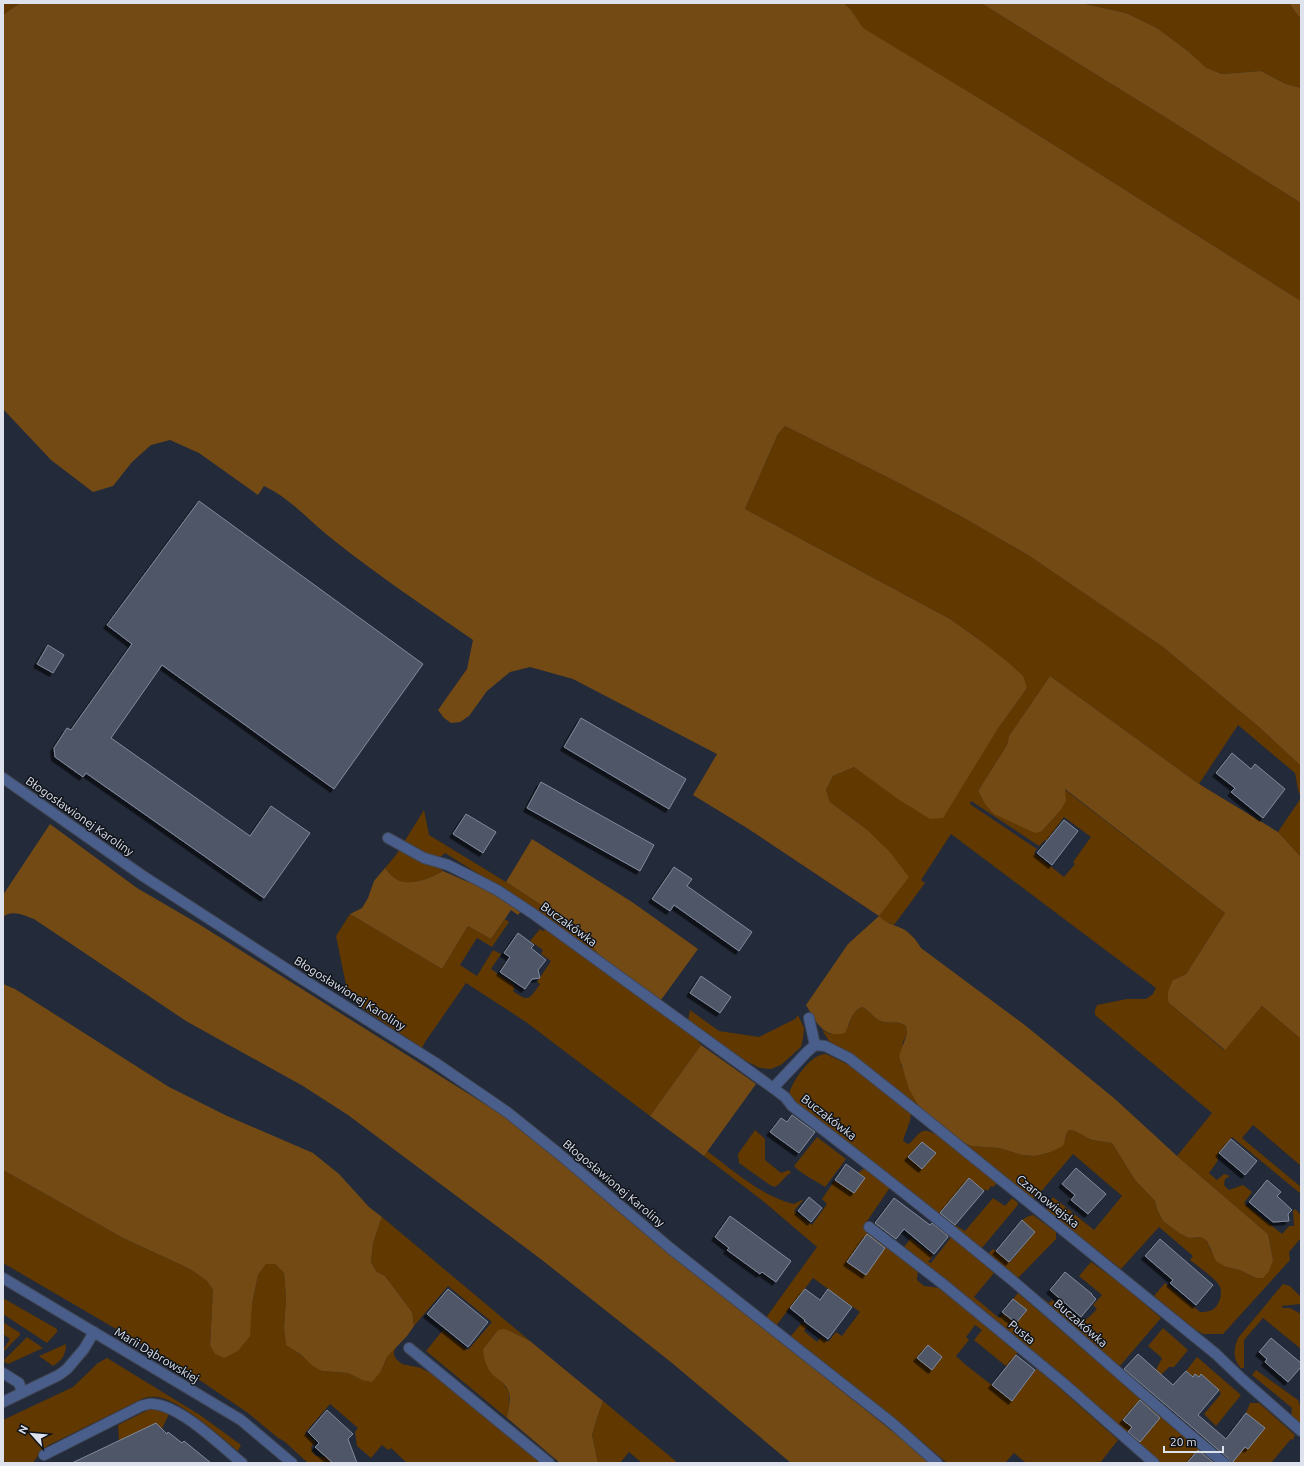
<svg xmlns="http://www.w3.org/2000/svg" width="1304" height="1466" viewBox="0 0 1304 1466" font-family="Ubuntu,sans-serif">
<defs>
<filter id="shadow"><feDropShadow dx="-3.5" dy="3.5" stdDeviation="0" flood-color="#0009"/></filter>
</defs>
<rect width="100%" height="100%" fill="#232a39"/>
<g fill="#603800" fill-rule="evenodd">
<path d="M3,3H20L3,15Z"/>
<path d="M844,3H981L1168,119L1301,203V301L1005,114L862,28L851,10Z"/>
<path d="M1081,3H1289L1296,13L1301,19V88L1286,84L1261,71L1222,74L1205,68L1189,52L1157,28L1126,13Z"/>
<path d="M785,426L897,482L964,518L1028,555L1163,647L1259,727L1301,766V857L1278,832L1301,798L1298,790L1295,773L1238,725L1199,784L1050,676L1009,736L1007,745L978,791L985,804L1042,831L1060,811L1064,789L1225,913L1186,974L1173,980L1169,1003L1224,1050L1262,1006L1301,1039V1166L1253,1125L1242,1138L1301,1187V1194L1232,1137L1219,1153L1217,1162L1209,1173L1217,1180L1224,1174L1230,1176L1225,1179L1224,1185L1229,1190L1243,1185L1252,1192L1244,1203L1282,1234L1289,1226H1294L1293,1211L1295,1209L1301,1215V1238L1289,1252L1290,1260L1223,1334H1203L1193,1328L1154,1296L1165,1283L1200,1312C1203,1312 1206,1312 1209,1311C1219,1309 1224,1293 1219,1285C1216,1279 1196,1265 1190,1260L1193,1256L1159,1227L1121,1269L1047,1211L1049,1202L1053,1197L1094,1230L1122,1196L1073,1154L1039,1194L1033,1199L959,1140L971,1146L999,1148L1022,1155L1035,1156L1048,1153L1065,1140L1066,1134L1069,1130C1077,1130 1082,1136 1090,1139C1097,1142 1104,1141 1112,1143L1135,1180L1155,1201L1157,1209L1163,1221L1179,1233L1189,1238L1201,1237L1207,1241L1211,1251L1226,1267L1240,1270L1256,1278L1273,1260L1268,1234L1177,1156L1212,1113L1095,1015V1010L1097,1005L1127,999H1146L1153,994L1156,988L951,834L921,880L925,883L894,925L884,921L879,916L866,829L830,802L826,790L833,776L854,767L872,779L997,730L1027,688L981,641L950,619L745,509L778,434ZM971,801L1039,846L1045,840L1046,841L1064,817L1091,837L1073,862L1075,864L1064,877L1034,853L1037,849L970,804Z"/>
<path d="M424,810L429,835L506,882L578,929L601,957L514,896L445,853L438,859V866L443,871C432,878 413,885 400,881C394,879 389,873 385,868L396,855Z"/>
<path d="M350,914L442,969L468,926L491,939L505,919L509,922L492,947L477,938L460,965L477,976L493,950L501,954L491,969L515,986L513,991C529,1003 529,999 540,984L537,982L551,961L541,954L543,950L530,941L540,929L543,931L546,929L695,1037L701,1045L650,1116L526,1022L466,983L425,1042L422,1048L365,1010L343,992L346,985L336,936Z"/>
<path d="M862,1007C871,1011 874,1020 884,1022C893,1024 897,1020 906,1026L907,1034L903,1042L901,1065L904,1071L918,1105L937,1123L833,1045L829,1041L822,1030L830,1034L849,1025C851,1017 854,1011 862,1007Z"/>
<path d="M690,1010L719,1031L759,1037L795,1019L798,1015L804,1028L803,1039L801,1047L781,1065L771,1069L760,1068L746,1061L688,1021Z"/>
<path d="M826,1054L849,1065L911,1113L910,1121L903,1140L906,1143L909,1144C921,1132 921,1126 937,1135L997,1183L993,1187L991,1186L988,1191L985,1189L984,1191L969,1178L939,1215L885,1171L795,1102L789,1096C790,1084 806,1063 816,1057C819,1055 823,1054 826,1054Z"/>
<path d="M755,1130L765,1139V1160L781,1173L789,1170L791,1173C784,1176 782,1183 775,1187L770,1185L739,1163L738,1154Z"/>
<path d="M817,1137L846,1159L825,1187C815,1180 802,1175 794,1166Z"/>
<path d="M707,1151C734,1171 761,1196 794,1204L804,1199L794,1211L812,1225L827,1204L822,1199L835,1180L854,1193L865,1177L858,1173L866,1167L891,1186L863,1227L918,1270L917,1280L924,1286L940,1288L1018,1352L1007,1367L974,1340L982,1330L975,1325L966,1337L969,1340L956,1356L966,1365L1012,1401L1037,1368L1118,1440L1100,1463H1033L1031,1461L1030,1463H1026L1014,1453L1005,1463H947L897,1420L790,1337L802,1323L807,1326L804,1331L817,1342L821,1337L828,1342L836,1332L842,1336L860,1312L813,1278L775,1327L765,1319L817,1247L763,1201L704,1156Z"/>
<path d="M3,1170L123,1238L190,1269L207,1281L213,1290L210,1345L252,1304L258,1275L266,1264H275L284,1273L286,1297L284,1328L286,1344L322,1371L348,1373L362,1380L381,1371L387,1357L395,1348L394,1354L396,1359L402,1364L421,1368L441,1379L544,1463H407L391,1448L388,1450L382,1445L371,1458L357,1446L355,1432L358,1428L330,1404L305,1433L315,1442L311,1447C313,1458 320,1457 329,1457C333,1458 338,1461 341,1463H308L284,1441L278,1438L248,1413L176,1364L3,1263Z"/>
<path d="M993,1198L1005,1206L1012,1198L1018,1203L1017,1206L981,1249L953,1227L955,1225L965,1231Z"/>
<path d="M1033,1215L1056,1232V1239L1018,1278L1028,1288L987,1255L993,1249L1010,1262L1035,1232L1022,1220L1029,1216Z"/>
<path d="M382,1217L530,1341L510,1331L498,1330L483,1349L492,1374L501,1380L509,1392V1406L507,1418L426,1351L443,1330L468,1350L492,1322L448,1286L414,1326L412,1312L385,1276L376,1271L371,1262L373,1243Z"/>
<path d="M952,1236L994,1273L974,1297L999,1318L1003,1313L1016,1323L1027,1310L1013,1299L1018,1293L1153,1410L1217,1463H1160L1092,1403L927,1265L904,1247L911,1238L933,1256L928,1262L931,1263Z"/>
<path d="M1091,1262L1119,1282L1161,1318L1119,1367L1041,1300L1042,1298L1049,1303L1052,1300L1080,1323L1084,1318L1087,1319L1097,1309L1093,1305L1102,1295L1079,1276Z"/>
<path d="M1283,1284L1290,1286L1301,1297V1304L1281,1306L1283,1308H1290L1301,1314V1349L1263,1318L1244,1340V1368H1241C1232,1359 1234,1348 1238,1338Z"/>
<path d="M3,1298L57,1329V1332L47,1343L3,1314Z"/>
<path d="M3,1322L20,1333V1335L3,1352V1350L10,1339L3,1334Z"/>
<path d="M1163,1328L1188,1350L1174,1367H1169L1159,1377L1155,1372L1162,1358L1148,1346Z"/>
<path d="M27,1337L43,1348L8,1364L3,1361Z"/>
<path d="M66,1344C66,1354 62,1361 53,1366L39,1356Z"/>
<path d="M1197,1357L1241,1395L1216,1426L1204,1414L1221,1394L1219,1390L1201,1375L1199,1377L1195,1375L1193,1376L1186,1371Z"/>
<path d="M107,1358L200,1415L241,1445L238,1451C218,1435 186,1405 162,1398C156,1396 150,1397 144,1398L49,1445L41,1451L33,1463H5L3,1455V1420L73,1387L98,1363Z"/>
<path d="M1256,1370L1298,1400L1301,1408V1425L1291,1416L1292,1408L1252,1375Z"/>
<path d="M603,1401L678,1463H642L629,1452L620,1463H598L592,1435L597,1418Z"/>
<path d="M1250,1403H1259L1295,1435L1293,1440L1291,1439L1271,1463H1232L1242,1451L1227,1439L1230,1434L1248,1449L1265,1428L1246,1413Z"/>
<path d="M153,1409L169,1414L162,1429L119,1441L118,1425L148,1410Z"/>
</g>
<g fill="#744a14">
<path d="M20,3H844L851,10L863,28L1005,114L1301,301V766L1259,727L1163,647L1028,555L964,518L897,482L785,426L778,434L745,509L950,619L981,641L1010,664L1023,676L1027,688L997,730L943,818L930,819L898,799L854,767L833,776L826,790L830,802L866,829L889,851L909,877L879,916C886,924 896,925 905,930C912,935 917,941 921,948L1026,1026L1115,1099L1177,1156L1268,1234L1273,1260L1269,1271L1263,1278H1256L1240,1270L1226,1267L1216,1261L1207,1241L1201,1237L1189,1238L1179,1233L1163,1221L1157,1209L1155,1201L1135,1180L1112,1143C1104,1141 1097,1142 1090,1139C1082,1136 1077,1130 1069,1130L1066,1134L1065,1140L1063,1146L1048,1153L1035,1156L1022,1155L999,1148L971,1146L959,1140L937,1123L918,1105L909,1089L899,1056L907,1034L906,1026C897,1020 894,1024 884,1022C874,1020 871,1011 862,1007C851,1012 850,1023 845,1033C822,1039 816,1021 806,1005L848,944L879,916L747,828L693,795L717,754L573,679L530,667L510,672L487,691L469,716L460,722L451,723L444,718L438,710L467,669L473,640C427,608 380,577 336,542C312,524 292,499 264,486L258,495L199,453L170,440L151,445L132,462L113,486L93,492L51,460L3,409V15Z"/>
<path d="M981,3H1081L1126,13L1157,28L1189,52L1206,68L1222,74L1261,71L1286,84L1301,88V203L1168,119Z"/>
<path d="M1289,3H1301V19L1296,13Z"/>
<path d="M1050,676L1199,784L1278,832L1301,857V1039L1262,1006L1225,1050L1169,1003C1166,994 1169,988 1173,980L1186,974L1225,913L1065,789L1066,801L1060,811L1042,831L1035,833L994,814L985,804L978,791L1007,745L1009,736Z"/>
<path d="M50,824L137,888L197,923L507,1118L555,1156L649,1237L932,1463H791L672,1363L542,1260L348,1115L303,1086L186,1021L34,919C25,916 12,909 3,917V895Z"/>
<path d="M532,839L632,902L698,949L661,1000L601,957L578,929L506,882Z"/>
<path d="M385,868C389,873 394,879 400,881C413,885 432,878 443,871L468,882L479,884L522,910L518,915L511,910L491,939L468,926L442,969L350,914L362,908L368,898L374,881Z"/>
<path d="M3,984L15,989L169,1087L225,1115L313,1153L339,1174L369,1207L382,1217L373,1243L371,1262L376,1271L385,1276L412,1312L414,1326L407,1336L387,1357L381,1371L372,1382L362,1380L348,1373L322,1371L313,1366L300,1354L286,1345L284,1328L286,1297L284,1273L275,1264H266L258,1275L252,1304L250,1336L238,1351L224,1358L215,1354L210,1345L213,1290L207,1281L190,1269L123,1238L3,1170Z"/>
<path d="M701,1045L756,1084L704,1156L650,1116Z"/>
<path d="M504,1329L510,1331L530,1341L603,1401L597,1418L592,1435L598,1463H560L507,1418C508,1410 512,1398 508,1390C505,1383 499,1380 493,1375C486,1368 484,1358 483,1349L498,1330Z"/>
</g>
<g fill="#4f5768" stroke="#818a9c" filter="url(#shadow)">
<path d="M199,501L423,664L334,789L162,665L111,738L250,836L271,806L310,833L264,898L86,773L83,777L55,757L54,748L67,728L71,730L132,644L107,625Z"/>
<path d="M48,645L64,655L53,673L37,664Z"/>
<path d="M581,718L686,779L669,809L564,747Z"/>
<path d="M1232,753L1251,769L1255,764L1285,789L1263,818L1231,792L1235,788L1216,773Z"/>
<path d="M541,782L654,845L640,871L527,808Z"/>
<path d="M466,814L496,832L483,853L453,834Z"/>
<path d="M1064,820L1078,831L1052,865L1037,853Z"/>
<path d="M674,867L692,879L687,886L752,932L739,951L674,905L670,911L652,899Z"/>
<path d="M518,933L534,945L531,948L546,960L538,970L540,978L532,979L525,989L500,972L510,957L504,953Z"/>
<path d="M701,976L731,997L720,1013L690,993Z"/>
<path d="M792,1115L815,1132L799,1153L770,1132L781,1118L787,1122Z"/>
<path d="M1231,1139L1257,1161L1245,1175L1219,1153Z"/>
<path d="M922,1142L936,1153L922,1169L908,1157Z"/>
<path d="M846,1164L865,1178L854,1193L835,1180Z"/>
<path d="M1076,1168L1106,1194L1088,1214L1071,1200L1075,1195L1062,1184Z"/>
<path d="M969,1178L984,1191L955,1225L940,1213Z"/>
<path d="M1267,1180L1281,1192L1277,1196L1292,1210L1288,1214L1289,1221L1273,1222L1249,1202Z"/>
<path d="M809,1197L822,1208L811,1222L798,1211Z"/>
<path d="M894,1198L930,1225L932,1223L947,1235L948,1237L934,1254L904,1229L896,1239L875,1223Z"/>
<path d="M730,1216L791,1261L776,1282L762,1272L760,1274L727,1250L729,1248L715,1237Z"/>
<path d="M1022,1220L1035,1232L1009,1262L996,1251Z"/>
<path d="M867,1234L885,1248L866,1275L847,1262Z"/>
<path d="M1160,1239L1213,1285L1196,1305L1170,1283L1173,1280L1145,1256Z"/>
<path d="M1065,1272L1092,1294V1295L1096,1299L1081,1317L1050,1290Z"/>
<path d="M448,1289L488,1322L468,1347L427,1314Z"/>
<path d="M805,1289L820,1300L828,1289L852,1307L828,1339L804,1321L805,1320L790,1308Z"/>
<path d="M1013,1299L1027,1310L1016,1323L1002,1312Z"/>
<path d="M1271,1338L1301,1363V1367L1288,1382L1265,1362L1267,1359L1259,1352Z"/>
<path d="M928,1345L942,1357L932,1370L917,1358Z"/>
<path d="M1138,1354L1173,1385L1186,1371L1193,1377L1195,1374L1199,1377L1201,1374L1219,1390L1198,1415L1226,1439L1246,1413L1265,1428L1248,1449L1245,1447L1232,1463H1230L1228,1458L1124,1369Z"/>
<path d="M1016,1355L1035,1370L1012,1401L992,1385Z"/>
<path d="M1140,1400L1160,1418L1140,1442L1128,1432L1132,1427L1123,1420Z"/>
<path d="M327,1410L353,1434L348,1439L357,1463H333L315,1447L319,1443L308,1432Z"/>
<path d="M156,1423L167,1434L168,1432L182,1443L184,1441L211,1463H72Z"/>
<path d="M1198,1450L1214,1463H1187Z"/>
</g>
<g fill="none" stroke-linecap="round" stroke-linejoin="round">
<g stroke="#414756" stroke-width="12">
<g id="minor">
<path d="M3,778L143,876L299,977L434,1062L507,1112L558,1153L670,1248L892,1423L937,1463"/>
<path d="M388,838L424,858L448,865L468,875L497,890L532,913L773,1088L785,1097L792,1106C867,1163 941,1221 1013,1281C1084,1341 1152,1404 1224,1463"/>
<path d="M809,1018L815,1045"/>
<path d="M773,1088L807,1052L815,1045L825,1046L849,1058L916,1111L1216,1354L1242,1379L1301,1431"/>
<path d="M869,1227L943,1284L1062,1382L1154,1463"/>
<path d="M3,1278L241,1420L292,1463"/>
<path d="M409,1348L549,1463"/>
<path d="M3,1373L19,1383L22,1392"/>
<path d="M3,1402L59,1375L67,1369L84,1349L94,1332"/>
<path d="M44,1455L141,1406C145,1405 149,1403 153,1404C181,1406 220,1445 242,1463"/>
</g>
</g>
<use href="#minor" stroke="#495e8b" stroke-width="10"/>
</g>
<g text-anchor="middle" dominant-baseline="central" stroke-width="3" stroke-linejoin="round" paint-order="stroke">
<g font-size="12" fill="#dde2ec" stroke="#10131a">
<text transform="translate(80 816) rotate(35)">Błogosławionej Karoliny</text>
<text transform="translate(569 924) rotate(36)">Buczakówka</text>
<text transform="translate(350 993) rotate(32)">Błogosławionej Karoliny</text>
<text transform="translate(829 1117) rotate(38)">Buczakówka</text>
<text transform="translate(614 1183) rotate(40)">Błogosławionej Karoliny</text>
<text transform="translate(1048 1201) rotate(39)">Czarnowiejska</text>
<text transform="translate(1081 1323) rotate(41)">Buczakówka</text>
<text transform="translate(1022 1332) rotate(39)">Pusta</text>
<text transform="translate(157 1355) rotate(31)">Marii Dąbrowskiej</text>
</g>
</g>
<rect width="1304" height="1466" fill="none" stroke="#dde2ec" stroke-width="8"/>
<g transform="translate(32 1434) rotate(297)" stroke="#10131a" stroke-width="3" paint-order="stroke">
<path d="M0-3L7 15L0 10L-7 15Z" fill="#dde2ec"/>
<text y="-6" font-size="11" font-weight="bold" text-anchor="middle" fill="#dde2ec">N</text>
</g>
<path d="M1164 1446v6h59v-6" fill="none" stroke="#dde2ec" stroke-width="2"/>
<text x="1170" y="1446" font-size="12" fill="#dde2ec" stroke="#10131a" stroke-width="3" paint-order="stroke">20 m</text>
</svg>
